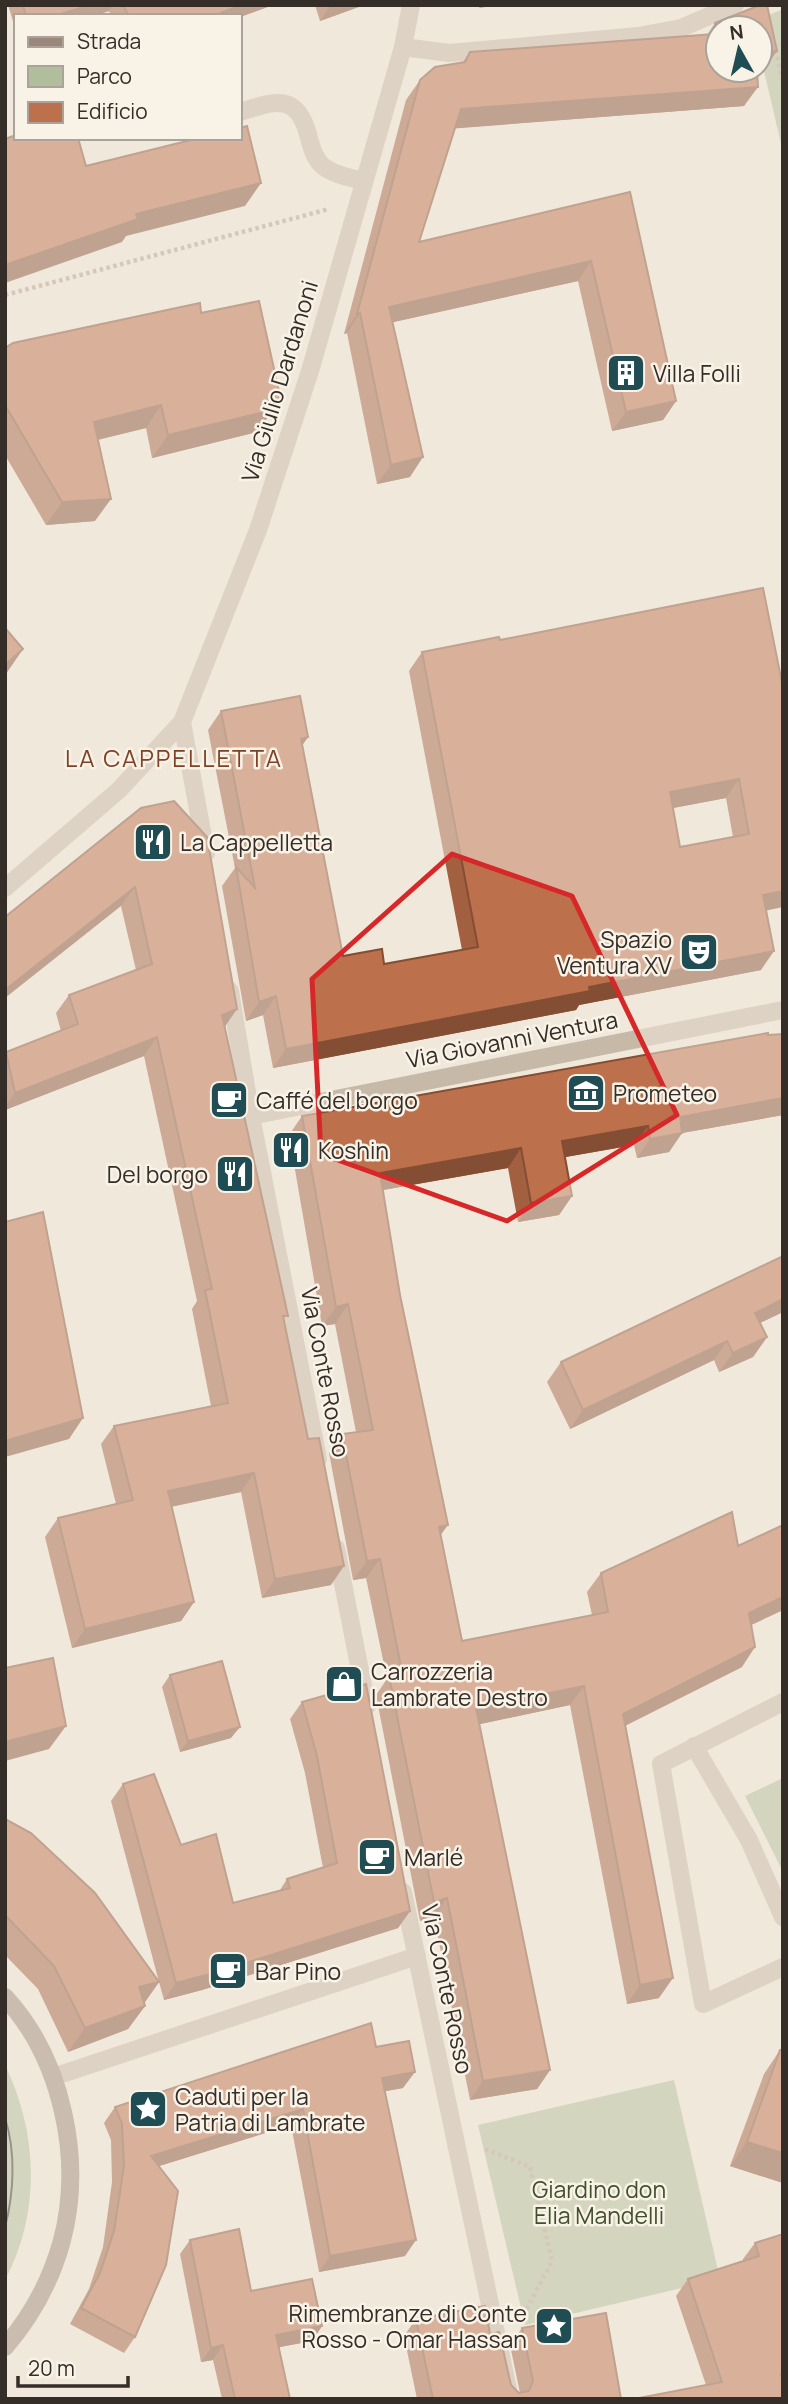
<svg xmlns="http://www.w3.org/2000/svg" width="788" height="2404" viewBox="0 0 788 2404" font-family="Manrope,sans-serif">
<rect width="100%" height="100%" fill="#f0e8db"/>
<g fill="#b0be9c">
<path d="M783,9V152L760,54V28L753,22Z"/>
<path d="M783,1778V1872L745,1796Z"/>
<path d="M5,2065C38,2133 41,2212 5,2280Z"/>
<path d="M674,2080L720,2279L525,2325L478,2125Z"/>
</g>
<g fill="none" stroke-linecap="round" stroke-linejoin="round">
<g stroke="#b3a393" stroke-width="4.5" stroke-dasharray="3.5 3.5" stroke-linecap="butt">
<path d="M776,50L783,83"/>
<path d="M5,295L329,209"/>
<path d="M485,2149L530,2167L552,2261L521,2320"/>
</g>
<g stroke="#c7b9a8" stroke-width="18">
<path d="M240,112C277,100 298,93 309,138C312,149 315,160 324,167C335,175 351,178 364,181"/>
<path d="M783,1702L661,1764L703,2004L783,1967"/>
<path d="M694,1746L749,1840L783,1917"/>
</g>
<g stroke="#c7b9a8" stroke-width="18">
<path d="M403,47L449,53L638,36L681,28L735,5"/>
<path d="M182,722L206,853"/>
<path d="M5,888L119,790L182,722L258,530L310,371L403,47L411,5"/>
<path d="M230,991L251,1116L318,1459"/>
<path d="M251,1116L783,1010"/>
<path d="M336,1548L367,1706"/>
<path d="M403,1892L510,2399"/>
<path d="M53,2077L417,1956"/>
</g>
<path stroke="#9b887a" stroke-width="18" d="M5,1997C63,2060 84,2162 61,2244C50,2282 31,2317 5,2347"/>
<path stroke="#342d28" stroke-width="2" d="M5,2118C16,2152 14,2193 5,2227"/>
</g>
<g fill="#a36041" fill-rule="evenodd">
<path d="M8,5H273L240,17V16H111L109,11L93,16H16V31Z"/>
<path d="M315,5H364L320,21Z"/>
<path d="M715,23L763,71H757L744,106L455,128L419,242L630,192L676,401L663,420L612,431L578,281L393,322L410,477L377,484L347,333L344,334L406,100L420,80L463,62L470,52L707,35Z"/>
<path d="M201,313L273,410L257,432L152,458L146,428L98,440L95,521L46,525L5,455V348Z"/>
<path d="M763,588L766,911L761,970L579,1005L576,1010L273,1068L263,1015L246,1021L222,886L235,868L208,730L221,711L308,737L302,745L343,956L384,964L462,950L409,671L422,652L500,640ZM726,798L733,837L680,847L673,808Z"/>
<path d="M141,808L225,1027L284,1321L331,1585L262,1598L241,1492L171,1507L194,1602L181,1621L72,1648L45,1537L58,1518L116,1504L101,1444L114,1426L211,1406L192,1309L197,1301L144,1056L5,1110V1053L6,1052L61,1031L56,1013L69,995L136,970L121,906Z"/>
<path d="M783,1034V1115L682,1133L669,1152L637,1158L634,1145L565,1157L572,1196L559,1215L518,1222L508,1168L383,1190L440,1535L462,1641L592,1615L587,1592L601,1573L738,1546L783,1525V1610L751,1625L742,1667L625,1726L659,1998L627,2004L570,1705L479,1724L550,2070L537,2089L470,2100L434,1917L420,1921L376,1695L387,1679L366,1578L353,1580L329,1453L342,1434L356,1432L335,1324L322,1326L289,1135L302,1116L768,1035Z"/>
<path d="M783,1256V1312L760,1323L767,1337L753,1357L719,1372L714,1360L570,1429L547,1382L561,1362Z"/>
<path d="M170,1675L231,1738L180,1752L162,1687Z"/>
<path d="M302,1702L410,1911L398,1928L202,1990L164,2000L159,1982L144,2003L145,2006L128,2029L68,2052L38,1989L5,1955V1819L159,1982L111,1801L123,1784L181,1845L233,1903L280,1890L287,1879L323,1868L305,1773L290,1719Z"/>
<path d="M376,2047L403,2088L385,2091L405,2256L319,2272L291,2125L159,2166L135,2337L124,2353L70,2324L89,2289L103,2247L112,2182L111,2140L104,2123L115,2107Z"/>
<path d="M780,2050L783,2183L730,2166L764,2074Z"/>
<path d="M783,2234V2399L706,2385L676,2296L688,2279L743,2261V2259L755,2243Z"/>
<path d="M190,2240L251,2291L322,2326L312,2341L278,2347L290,2399H222L213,2360L201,2362L180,2254Z"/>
<path d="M416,2319L490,2334L511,2385L519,2393H520L510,2345L522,2328L621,2399H417L404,2336Z"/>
</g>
<g fill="#844e35">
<path d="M90,5H113L109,11L93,16H54Z"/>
<path d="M242,5H273L240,17V16H217L218,14Z"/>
<path d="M333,5H364L320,21L330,6Z"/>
<path d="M481,5H500L479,8Z"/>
<path d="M777,51L763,71L742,72L744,70H760V52Z"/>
<path d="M758,87L744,106L448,129L461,109Z"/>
<path d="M261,183L245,206L126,236L122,242L5,283V265L136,214Z"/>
<path d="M591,261L578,281L376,326L389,307Z"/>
<path d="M360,313L347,333L344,334L357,314Z"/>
<path d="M676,401L663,420L612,431L626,412Z"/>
<path d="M161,405L146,428L78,444L94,422Z"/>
<path d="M273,410L257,432L152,458L168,435Z"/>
<path d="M423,457L410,477L377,484L391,465Z"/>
<path d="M111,499L95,521L46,525L62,502Z"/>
<path d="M23,649L6,674H5V665Z"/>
<path d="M308,737L295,756L301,739Z"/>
<path d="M739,779L726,798L657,811L670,792Z"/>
<path d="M135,887L121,906L5,998V990Z"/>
<path d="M783,891V907L750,914L763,895Z"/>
<path d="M774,951L761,970L579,1005L576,1010L273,1068L286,1049L589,987Z"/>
<path d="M276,996L263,1015L246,1021L259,1002Z"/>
<path d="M237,1009L224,1028L222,1015Z"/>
<path d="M157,1037L144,1056L5,1110V1106L15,1093Z"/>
<path d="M783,1098V1115L682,1133L669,1152L637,1158L650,1139L680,1117Z"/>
<path d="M648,1126L634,1145L549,1160L562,1141Z"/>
<path d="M521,1148L508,1168L366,1193L380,1173Z"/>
<path d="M572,1196L559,1215L518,1222L531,1203Z"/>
<path d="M783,1299V1312L741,1332L755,1313Z"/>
<path d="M348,1304L335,1324L322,1326L336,1307Z"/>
<path d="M767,1337L753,1357L719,1372L733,1353Z"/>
<path d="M727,1341L714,1360L570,1429L583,1410Z"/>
<path d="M83,1418L69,1439L5,1457V1441Z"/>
<path d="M254,1473L241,1492L154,1510L168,1491Z"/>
<path d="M448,1525L434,1544L439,1527Z"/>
<path d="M380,1559L366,1578L353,1580L367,1561Z"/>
<path d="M344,1566L331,1585L262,1598L275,1579Z"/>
<path d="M783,1597V1610L736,1632L749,1613Z"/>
<path d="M194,1602L181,1621L72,1648L85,1629Z"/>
<path d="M755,1647L742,1667L610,1733L623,1714Z"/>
<path d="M584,1686L570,1705L462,1728L476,1708Z"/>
<path d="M66,1726L49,1749L5,1761V1742Z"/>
<path d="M240,1727L231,1738L180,1752L188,1741Z"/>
<path d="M447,1898L434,1917L420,1921L434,1902Z"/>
<path d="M410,1911L398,1928L202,1990L164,2000L176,1983Z"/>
<path d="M673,1978L659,1998L627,2004L640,1985Z"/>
<path d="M159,1982L143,2005L139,1987Z"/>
<path d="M145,2006L128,2029L68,2052L85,2028Z"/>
<path d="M550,2070L537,2089L470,2100L483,2081Z"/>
<path d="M415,2072L403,2088L371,2094L382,2078Z"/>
<path d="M303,2109L291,2125L140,2172L151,2156Z"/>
<path d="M747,2142L783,2153V2183L730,2166Z"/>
<path d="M416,2240L405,2256L319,2272L330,2256Z"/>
<path d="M322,2326L312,2341L265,2350L276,2335Z"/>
<path d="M223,2345L213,2360L201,2362L211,2348Z"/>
</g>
<g fill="#bd704c" stroke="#844e35" stroke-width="2" fill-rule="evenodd">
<path d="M23,5H90L54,16H26Z"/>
<path d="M123,5H242L218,14V16H129Z"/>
<path d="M760,5H767L777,51L760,52V28H718V70H757L758,87L461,109L419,242L630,192L676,401L626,412L591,261L389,307L423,457L391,465L360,313L357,314L420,80L435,67L465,62L470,52L715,34V23Z"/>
<path d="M247,126L261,183L136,214L138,219L5,265V139L16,135V138H78L86,166L199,138H240V128Z"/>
<path d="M259,301L280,396L273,410L168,435L161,405L94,422L111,499L62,502L5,405V348L13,343L200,303L201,313Z"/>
<path d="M763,588L783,688V891L763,895L774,951L589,987L590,991L286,1049L276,996L259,1002L236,867L255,888L221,711L300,696L308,737L301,739L343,956L382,949L384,964L478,947L422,652L499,637L500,640ZM739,779L749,834L680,847L670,792Z"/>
<path d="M5,628L23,649L5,665Z"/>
<path d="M174,801L207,837L237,1009L222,1015L288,1316H283L308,1439L319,1438L344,1566L275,1579L254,1473L168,1491L194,1602L85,1629L58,1518L133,1500L114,1426L228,1403L205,1290L212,1289L157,1037L15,1093L6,1052L78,1024L69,995L152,964L135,887L5,990V917L141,808Z"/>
<path d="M768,1033V1035L783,1034V1098L680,1117L682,1133L650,1139L648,1126L562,1141L572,1196L531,1203L521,1148L380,1173L400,1295L448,1525L439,1527L462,1641L608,1612L601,1573L732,1512L738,1546L783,1525V1597L749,1613L755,1647L623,1714L673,1978L640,1985L584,1686L476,1708L550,2070L483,2081L447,1898L434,1902L389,1676L402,1672L380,1559L367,1561L342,1434L373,1430L348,1304L336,1307L302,1116Z"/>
<path d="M43,1212L83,1418L5,1441V1222Z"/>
<path d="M783,1256V1299L755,1313L767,1337L733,1353L727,1341L583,1410L561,1362Z"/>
<path d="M53,1658L66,1726L5,1742V1668Z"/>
<path d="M222,1661L240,1727L188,1741L170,1675Z"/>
<path d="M366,1684L410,1911L214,1973L176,1983L123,1784L154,1774L181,1845L216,1834L233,1903L290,1888L287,1879L337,1863L317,1756L302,1702Z"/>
<path d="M5,1819L31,1833L95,1893L159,1982L139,1987L145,2006L85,2028L54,1966L5,1915Z"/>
<path d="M371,2023L376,2047L409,2041L415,2072L382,2078L416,2240L330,2256L303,2109L151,2156L178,2191L166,2265L135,2337L81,2308L100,2273L114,2231L124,2166L122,2124L115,2107Z"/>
<path d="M780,2050L783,2051V2153L747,2142Z"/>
<path d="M239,2229L251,2291L312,2279L322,2326L276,2335L290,2399H235L223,2345L211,2348L190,2240Z"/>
<path d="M783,2234V2374H781L783,2381V2399H634L722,2382L688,2279L759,2256L755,2243Z"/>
<path d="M485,2306L490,2334L499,2332L511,2385L519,2393L529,2391L533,2381L522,2328L606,2313L621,2399H433L416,2319Z"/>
</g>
<path d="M0 0H788V2404H0ZM452,854L572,896L677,1115L507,1221L321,1154L312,979Z" fill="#f0e8db" fill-opacity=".55" fill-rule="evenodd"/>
<path fill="none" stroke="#d62828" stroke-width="5" stroke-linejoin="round" d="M452,854L572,896L677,1115L507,1221L321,1154L312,979Z"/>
<defs>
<g id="building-square" transform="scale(2.0125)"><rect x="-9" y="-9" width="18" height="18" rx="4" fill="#204c53" stroke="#f8f2e7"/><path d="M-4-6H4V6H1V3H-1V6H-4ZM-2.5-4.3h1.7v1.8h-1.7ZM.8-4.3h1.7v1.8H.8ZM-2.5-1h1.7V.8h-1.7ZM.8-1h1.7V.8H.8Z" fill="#fff"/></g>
<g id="restaurant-square" transform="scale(2.0125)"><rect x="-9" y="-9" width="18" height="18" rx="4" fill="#204c53" stroke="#f8f2e7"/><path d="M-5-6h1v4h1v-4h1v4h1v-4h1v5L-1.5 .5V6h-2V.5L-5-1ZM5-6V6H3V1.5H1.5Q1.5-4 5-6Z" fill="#fff"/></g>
<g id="theatre-square" transform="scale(2.0125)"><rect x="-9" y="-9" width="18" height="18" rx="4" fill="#204c53" stroke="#f8f2e7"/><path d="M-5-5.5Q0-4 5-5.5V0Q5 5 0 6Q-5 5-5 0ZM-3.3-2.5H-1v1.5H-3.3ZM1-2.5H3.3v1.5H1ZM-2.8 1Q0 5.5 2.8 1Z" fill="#fff"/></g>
<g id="museum-square" transform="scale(2.0125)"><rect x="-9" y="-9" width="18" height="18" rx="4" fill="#204c53" stroke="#f8f2e7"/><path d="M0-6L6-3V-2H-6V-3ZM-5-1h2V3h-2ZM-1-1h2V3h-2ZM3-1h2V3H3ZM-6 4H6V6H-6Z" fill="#fff"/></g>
<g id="cafe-square" transform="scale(2.0125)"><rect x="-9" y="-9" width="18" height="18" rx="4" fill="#204c53" stroke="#f8f2e7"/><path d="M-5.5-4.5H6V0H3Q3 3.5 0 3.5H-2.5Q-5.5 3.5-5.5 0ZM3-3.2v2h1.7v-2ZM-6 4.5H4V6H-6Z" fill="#fff"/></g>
<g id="shop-square" transform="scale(2.0125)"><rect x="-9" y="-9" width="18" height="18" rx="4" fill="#204c53" stroke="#f8f2e7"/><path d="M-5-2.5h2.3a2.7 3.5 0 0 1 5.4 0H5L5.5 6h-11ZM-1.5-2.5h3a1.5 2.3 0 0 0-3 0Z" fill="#fff"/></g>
<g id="sight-square" transform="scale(2.0125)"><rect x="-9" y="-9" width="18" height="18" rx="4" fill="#204c53" stroke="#f8f2e7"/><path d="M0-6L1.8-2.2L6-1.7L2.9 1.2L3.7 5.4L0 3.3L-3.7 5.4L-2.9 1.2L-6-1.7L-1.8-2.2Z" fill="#fff"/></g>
</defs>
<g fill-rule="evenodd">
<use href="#building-square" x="626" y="373"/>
<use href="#restaurant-square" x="153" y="842"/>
<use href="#theatre-square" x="699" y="952"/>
<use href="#museum-square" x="586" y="1093"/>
<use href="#cafe-square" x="229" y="1100"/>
<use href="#restaurant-square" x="291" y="1150"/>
<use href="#restaurant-square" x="235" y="1174"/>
<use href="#shop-square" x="344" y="1684"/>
<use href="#cafe-square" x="377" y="1857"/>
<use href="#cafe-square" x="228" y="1971"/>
<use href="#sight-square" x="148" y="2109"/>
<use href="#sight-square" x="554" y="2326"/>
</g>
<g text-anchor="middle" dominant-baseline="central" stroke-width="5" stroke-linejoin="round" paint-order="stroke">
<g font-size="23" fill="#342d28" stroke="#f8f2e7" text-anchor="start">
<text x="653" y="373">Villa Folli</text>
<text x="180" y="842">La Cappelletta</text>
<text x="672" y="939" text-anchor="end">Spazio<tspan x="672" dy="26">Ventura XV</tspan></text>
<text x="613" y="1093">Prometeo</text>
<text x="256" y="1100">Caffé del borgo</text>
<text x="318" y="1150">Koshin</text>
<text x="208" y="1174" text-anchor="end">Del borgo</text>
<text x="371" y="1671">Carrozzeria<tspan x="371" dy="26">Lambrate Destro</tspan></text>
<text x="404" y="1857">Marlé</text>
<text x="255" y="1971">Bar Pino</text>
<text x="175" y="2096">Caduti per la<tspan x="175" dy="26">Patria di Lambrate</tspan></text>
<text x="527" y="2313" text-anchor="end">Rimembranze di Conte<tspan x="527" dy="26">Rosso - Omar Hassan</tspan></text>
</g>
<g font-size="23" fill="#342d28" stroke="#f8f2e7">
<text transform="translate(279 381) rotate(-73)">Via Giulio Dardanoni</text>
<text transform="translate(512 1039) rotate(-11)">Via Giovanni Ventura</text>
<text transform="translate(326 1372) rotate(79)">Via Conte Rosso</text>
<text transform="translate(448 1989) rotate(78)">Via Conte Rosso</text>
</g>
<g font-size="23" fill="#41512d" stroke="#f8f2e7">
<text x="599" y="2189">Giardino don<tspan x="599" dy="26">Elia Mandelli</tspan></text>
</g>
<g font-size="24" letter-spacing="2" fill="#7e4226" stroke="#f8f2e7">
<text x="174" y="757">LA CAPPELLETTA</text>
</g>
</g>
<rect width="788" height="2404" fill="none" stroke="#342d28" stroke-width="14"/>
<rect x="14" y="14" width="228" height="126" fill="#f8f2e7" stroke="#aaa39b" stroke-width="2"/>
<rect x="28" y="37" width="35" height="10" fill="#9b887a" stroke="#aaa39b" stroke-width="2"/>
<text x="77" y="49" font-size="21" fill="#342d28">Strada</text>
<rect x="28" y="66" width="35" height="21" fill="#b0be9c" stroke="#aaa39b" stroke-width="2"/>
<text x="77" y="84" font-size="21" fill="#342d28">Parco</text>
<rect x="28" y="102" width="35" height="21" fill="#bd704c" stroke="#aaa39b" stroke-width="2"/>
<text x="77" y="119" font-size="21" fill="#342d28">Edificio</text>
<g transform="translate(739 49) rotate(352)"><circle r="33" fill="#f8f2e7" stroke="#aaa39b" stroke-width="2"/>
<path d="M0-5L12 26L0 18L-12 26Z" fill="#204c53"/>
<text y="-10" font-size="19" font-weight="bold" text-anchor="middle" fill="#342d28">N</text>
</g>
<path d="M18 2376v10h110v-10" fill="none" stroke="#342d28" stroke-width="3.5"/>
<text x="28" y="2376" font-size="21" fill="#342d28" stroke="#f8f2e7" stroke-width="5" paint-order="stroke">20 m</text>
</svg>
